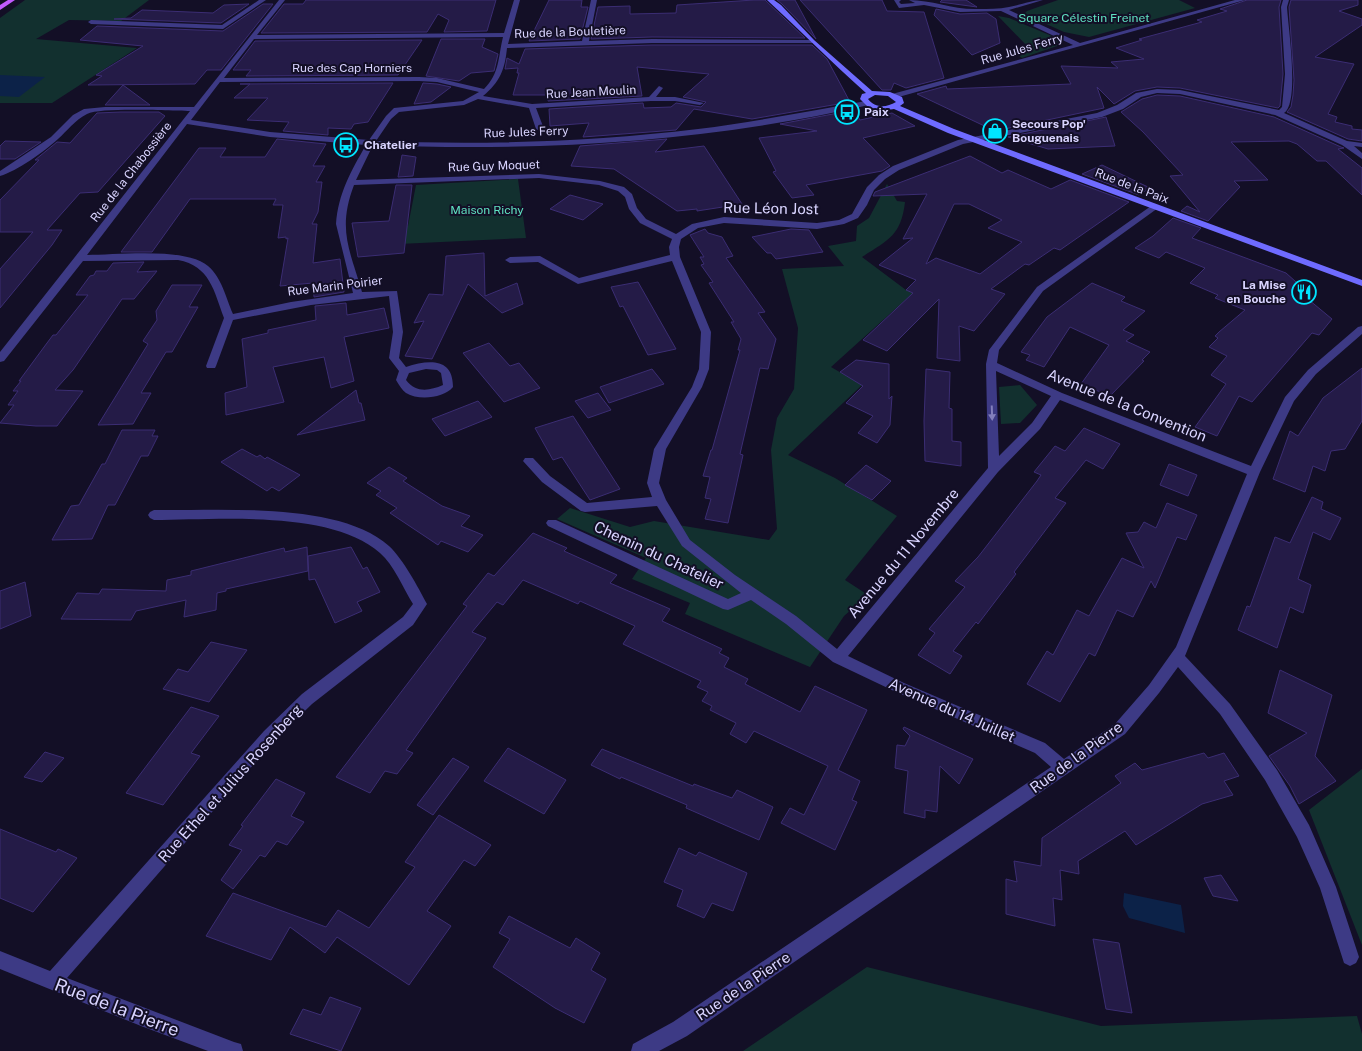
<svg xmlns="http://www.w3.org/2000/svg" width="1362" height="1051" viewBox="0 0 1362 1051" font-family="'Public Sans',sans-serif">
<rect width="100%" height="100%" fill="#130f26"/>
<g fill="#12302f">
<path d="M25,0H149L121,21L69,20L36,39L137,48L52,103H0V18Z"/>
<path d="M1058,0H1179L1195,8L1089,37L1064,32L1024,14L1027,11Z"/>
<path d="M998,16L1009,18L1059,39L1060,45L1022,58L1015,53L1026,50L1027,46Z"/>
<path d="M518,179L526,238L378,245L382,228L408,226L416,185Z"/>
<path d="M887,184L897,201L905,202C901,236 888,240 862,257L906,290L913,293L831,367L862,385L788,455L835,478L897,516L845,580L868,595L844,616L810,667L685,614L690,603L632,579L646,558L557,519L570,508L630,527L654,521L769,540L777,529L771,450L777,418L794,389L798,328L782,269L844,266L828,246L856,241L857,226L869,218Z"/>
<path d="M1020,385L1037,405L1020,423L1001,424L999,387Z"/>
<path d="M1362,769V945L1309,810Z"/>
<path d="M867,967L1101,1026L1357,1016L1362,1034V1051H743Z"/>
</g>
<g fill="#0c2248">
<path d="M0,75L45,77L19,97L0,96Z"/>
<path d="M1124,893L1181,905L1185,933L1129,918L1123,906Z"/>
</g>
<g fill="#241b47" stroke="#3b2d73" fill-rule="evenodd">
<path d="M306,0H496L487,31L444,32L449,20L438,14L427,32L261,33L284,4H303Z"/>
<path d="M549,0H582L581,7H588L580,39L529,41Z"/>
<path d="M754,0H765L805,38L652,37L591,39L598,7L630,6V14L676,13L677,5Z"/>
<path d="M777,0H795L816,39L782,4Z"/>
<path d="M800,0H882L887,11L924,12L944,78L906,88L894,83L891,90H882Z"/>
<path d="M942,0H966L977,7L940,2Z"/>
<path d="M1247,0H1281L1279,7L1283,74L1280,106L1278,108L1180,88L1157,87L1135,91L1114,104L1097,87L1104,108L995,131L917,94L946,86L947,89L1071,84L1061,66L1118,68L1111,62L1144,59L1116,48L1142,40L1139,39L1202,22L1197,20L1227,11L1220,9Z"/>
<path d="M1291,0H1358V5L1339,11L1362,19V25L1315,57L1354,64L1328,114L1337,117L1335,122L1352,126V129L1362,130V141L1348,139L1287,112L1291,107L1293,95L1294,80L1289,7Z"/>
<path d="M249,4L221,23L114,19L131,18L142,10L213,13L224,5Z"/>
<path d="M263,4H273L221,70H207L195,84L88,85L102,76L96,75L143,46L80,40L97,26L223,31Z"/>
<path d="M936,9L960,14L987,13L996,19L1000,43L972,55L934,15Z"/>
<path d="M441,39H485L482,47L498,54L494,71L471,73L459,81L426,76Z"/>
<path d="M422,40L398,75L246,76L251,70H233L255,41Z"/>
<path d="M652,45H812L827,59L850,102L752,119L694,109L676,130L583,137L589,123L550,126L549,109L643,103L644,108L671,107L676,103L701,107L706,102L683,97L709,74L637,67L642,96L548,101V95H513L519,73H517L518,68L505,69L507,58L519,64L525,49Z"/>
<path d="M393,83L368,122L354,124L351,129L328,128V135L283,131L289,122L247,120L268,98H234L250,84H240Z"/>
<path d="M423,83L437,84L451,87L431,102L414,104Z"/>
<path d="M123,85L150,105H105Z"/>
<path d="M1157,95L1180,96L1274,117L1341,147L1344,148L1338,149L1362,168V195L1326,161H1317L1297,144L1289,141L1231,142L1268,180L1234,181L1240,187L1208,221L1181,211L1187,206L1200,212L1170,176L1183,175L1143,132L1121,112L1142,99Z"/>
<path d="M854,110L860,120L892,113L915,126L863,138L890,166L882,171L806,185L814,195L792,198L773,172L776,171L759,138L817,131L780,124Z"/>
<path d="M121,112H159L165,116L98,192L80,193L47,230H62L52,245L0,308V269L33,232H0V200L39,160H35L57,142L70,143L97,113Z"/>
<path d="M1106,117L1115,146L1048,149L1008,137Z"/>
<path d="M277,139L326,144L313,166H325L316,182H322L318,212L312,224H317L313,263L340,259L344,292L314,297L313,283L280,286L288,238L286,239V237L278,238L283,205H273L276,199H190L152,252H121L199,148H226L220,157H265Z"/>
<path d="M667,139L655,152L704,146L742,204L697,211V209L677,211L614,169L571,166L580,146Z"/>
<path d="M5,141L41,142L15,159H0V146Z"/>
<path d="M402,155L416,157L413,176L398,177Z"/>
<path d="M970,156L1002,173L1008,170L1051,189L1070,180L1129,202L1060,250L1054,248L1029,265L1025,264L991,289L1005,294L974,331L959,326L960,361L937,358L939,299L887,351L863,340L913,293L906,290L916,280L879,265L913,238L903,239L927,194L873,196L875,192ZM954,204H969L1002,220L988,228L1022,242L980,274L936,258L926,264Z"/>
<path d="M1102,165L1150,188L1139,195L1082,174Z"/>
<path d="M396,185H412L404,253L358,257L352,223L389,221Z"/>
<path d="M570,195L603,204L583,220L550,209Z"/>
<path d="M1173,218L1201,228L1192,238L1286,273L1305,290L1303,295L1332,319L1319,335L1312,333L1252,402L1239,396L1217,436L1195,427L1226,384L1211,375L1227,356L1209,347L1218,338L1215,336L1219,332L1245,310L1215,298L1218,295L1190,283L1205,268L1166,252L1159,258L1135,248L1153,236Z"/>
<path d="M705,229L708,233L722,237L733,256L726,258L765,312L758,313L776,339L768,369L760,368L740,454L743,455L728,523L705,519L711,499L705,498L710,477L703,476L711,450H712L740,350H738L741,339L731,322H734L709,283L713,282L701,265L704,264L700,257H704L690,235Z"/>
<path d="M791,229L809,230L823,252L776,259L771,253H767L752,237Z"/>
<path d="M484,253L485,296L517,283L523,304L502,313L468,284L432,359L405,356L424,321L414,323L429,294L443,295L446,256Z"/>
<path d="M144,262L137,272L157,271L134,299H122L73,370L55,390L83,391L57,426H36L0,423L14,405H8L18,391H13L21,381H19L47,343L53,335H56L88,295H76L90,276L94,275L96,271H107L113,263Z"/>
<path d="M638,282L676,349L648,355L623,306L620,307L611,287Z"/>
<path d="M1092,283L1125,297L1121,301L1145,311L1123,330L1134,335L1126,341L1150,352L1142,360L1144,361L1110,396L1081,384L1109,345L1070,327L1044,367L1026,360L1030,355L1021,352L1047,317Z"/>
<path d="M172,285H202L189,307H198L172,352H166L141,393H151L133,424L98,425L148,344L143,341L157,320L156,311Z"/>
<path d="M346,303L347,315L384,308L389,328L344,337L354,381L331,388L324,357L273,367L284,402L226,415L225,393L247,387L242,339L268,333V330L316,320L315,306Z"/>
<path d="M489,343L510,366L519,363L540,388L504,402L463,353Z"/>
<path d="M856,360L889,364V399L892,396L890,425L877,443L858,433L873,416L846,403L863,386L840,372Z"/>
<path d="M1362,368V421L1345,449L1331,451L1325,471L1313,466L1305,492L1273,479L1290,431L1298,436L1323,398Z"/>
<path d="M652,369L664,384L609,403L600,387Z"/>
<path d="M926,369L950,372L949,408L952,409V441L961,442V466L925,461L924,421Z"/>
<path d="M356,390L359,403H361L365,420L297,435Z"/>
<path d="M598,393L611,410L588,418L575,401Z"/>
<path d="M478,401L492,417L445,436L432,419Z"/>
<path d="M573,416L620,489L590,500L562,457L553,460L535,428Z"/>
<path d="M1084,428L1120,444L1103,469L1086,460L1055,498L1066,503L1014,572L1016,574L978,624L976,622L953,651L962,656L950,674L918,655L935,633L929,629L965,587L955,581L978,557L1037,481L1041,475L1034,472L1055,446L1065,451Z"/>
<path d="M122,430H155L152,436H158L148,456H141L115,505H108L92,539L52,540L71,506L79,505L102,464H105Z"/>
<path d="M242,449L257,457L260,455L265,459L267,457L300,475L279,491L272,487L267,491L221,462Z"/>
<path d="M1169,464L1197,475L1188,496L1160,485Z"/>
<path d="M866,465L891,481L872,500L845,485Z"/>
<path d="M389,467L407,478L403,481L442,506L470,516L461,526L483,535L468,552L441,541L438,545L390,513L397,508L376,495L381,491L367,483Z"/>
<path d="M1312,497L1323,502L1321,509L1341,518L1330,540L1313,532L1298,579L1311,585L1303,613L1290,607L1277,648L1238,630L1247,606L1250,607L1275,537L1290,543Z"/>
<path d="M1167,503L1197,515L1186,540L1177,537L1155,588L1151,581L1133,617L1117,610L1095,656L1089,653L1060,702L1027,684L1047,651L1053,655L1077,610L1089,616L1122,558L1144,568L1126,533L1138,532L1144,522L1156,528Z"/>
<path d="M533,533L567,548L564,551L617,575L610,583L670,609L662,621L722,649L719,653L729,658L724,667L748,679L745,684L800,712L815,686L867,710L838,770L860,781L852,800L857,802L835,850L781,823L790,808L804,815L828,766L754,731L746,743L730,734L736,723L710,710L712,706L702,701L708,692L697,687L701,681L623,644L635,626L580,601L578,604L523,580L503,605L497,602L472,632L486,638L406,750L413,753L397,774L385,771L370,793L336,777L467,606L463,604L488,573L494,576Z"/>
<path d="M307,547L308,571L226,589V591L217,593L216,610L184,617L186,600L136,611L131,620L61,619L77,593L99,594L102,589L166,591L167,580L191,575V571L284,548L285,552Z"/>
<path d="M351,547L363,569L367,567L380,592L357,602L362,611L335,623L315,579L309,580L308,556Z"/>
<path d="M25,582L31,616L0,629V591Z"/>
<path d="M211,642L247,650L209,702L163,689L178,669L188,672Z"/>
<path d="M1280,670L1332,695L1315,756L1336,781L1299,804L1290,786L1269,756L1307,733L1268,713Z"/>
<path d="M191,707L219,716L191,753L200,756L163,805L126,793Z"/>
<path d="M904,727L973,759L959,784L940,766L937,812L925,810V818L904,813L908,771L895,768L897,745L905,746L910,736L903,729Z"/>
<path d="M508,748L566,780L544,814L484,781Z"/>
<path d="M602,749L693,786L694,784L732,798L737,790L773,807L759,840L686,808L687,805L621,777L620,779L591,765Z"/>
<path d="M45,752L64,758L42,782L24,777Z"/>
<path d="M1204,753L1208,758L1224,753L1239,776L1224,781L1233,795L1202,804L1136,845L1125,831L1078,861L1079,874L1060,870L1062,900L1053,898L1055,926L1006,914V879L1017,882L1014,861L1041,866L1042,838L1121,783L1115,776L1135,763L1142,770Z"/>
<path d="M453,758L469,767L433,815L417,805Z"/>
<path d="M276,779L305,793L291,816L304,822L287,845L277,841L265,857L260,855L233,889L221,880L242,850L229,845L243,826L241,825Z"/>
<path d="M439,815L491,845L475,866L464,860L427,911L451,926L409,985L337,937L325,953L290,927L271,960L206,936L233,893L326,927L338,910L369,928L415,867L405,862Z"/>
<path d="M0,829L56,852L58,849L77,858L33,912L0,898Z"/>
<path d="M679,848L696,856L699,852L747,873L733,911L712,903L704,918L677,906L683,890L664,882Z"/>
<path d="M1221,875L1238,901L1213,896L1204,878Z"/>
<path d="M509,916L570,948L576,938L600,953L591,970L606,979L584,1023L555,1008L493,967L510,939L499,933Z"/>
<path d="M1093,939L1119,943L1132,1013L1106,1009Z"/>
<path d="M330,997L361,1008L341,1051L290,1034L303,1009L321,1015Z"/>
</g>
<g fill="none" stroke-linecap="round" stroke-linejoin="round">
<g fill="#3d3a85" fill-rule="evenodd">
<path d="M259,0H266L223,29L91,24L88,22L91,20L222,25Z"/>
<path d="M279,0H285L257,35L504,33L514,0H520L508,44L582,41L591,0H597L589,41L652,39L814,40V42L812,43H652L507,48C505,69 500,82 483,96L532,104L649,97L659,86L663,88L656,97H675L704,103L700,105L675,101H651L536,108L544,129L540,131L536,129L529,108L478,99L464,105L399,112L391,119L376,141C484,145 591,142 698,129C754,122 810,111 866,101L870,103L869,105C707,142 539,152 373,145L356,180L539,174L600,181L624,187L632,194L637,208L646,219L676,234L692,224L724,217L817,223L839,220L852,214L867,187L879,175L893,166L958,140L1097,113L1117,105L1136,93L1157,89L1180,90L1279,110L1282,107L1285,74L1281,7L1283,0H1289L1287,7C1288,26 1300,103 1284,113L1347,141L1362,143V147L1354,146L1362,153V159L1342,145L1275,115L1180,94L1157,93L1141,97L1123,109L1102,117L963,144L899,170L885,179L874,190L867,205L858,218L844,224L817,229L724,223L698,228L681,239L679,247L680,257L711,332L709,369L702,387L666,449L659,483L666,500L690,540L735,575L796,616L837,649L988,468L986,364L989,350L1037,287L1151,206L1158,208L1043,291L999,350L997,363L1062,393L1251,466L1285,397L1308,370L1358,327L1362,326V334L1316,374L1294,401L1260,472L1185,656L1230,704L1277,770L1309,825L1336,887L1359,957L1356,963L1350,966L1344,963L1320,888L1297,837L1265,780L1220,714L1178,667L1159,693L1125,734L687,1036L659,1051H631L633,1044L673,1022L1051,767L1035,753L894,691L833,662L786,624L751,600L728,610L723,609L548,526L546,523L548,520H556L728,599L741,593L682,546L657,506L585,512L581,511L542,482L523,461L525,458H533L550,476L587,503L652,497L647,483L654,449L692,387L699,369L701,332L672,261L578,284L538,262L510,263L505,260L510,257L540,256L579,278L670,255L669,247L672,239L640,223L629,209L625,197L618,191L599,185L539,178L354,185C337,230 350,250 362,292L397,291L403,332L399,358L406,367C428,360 453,357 453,387C444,398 419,401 406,393C402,390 399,385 396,380L399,371L389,358L393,332L389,296L311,305L233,320L216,366L215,368H207L206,366L224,318C214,291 210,266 178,260L83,261L4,361L0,362V352L190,111C169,111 102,107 87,114C75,120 67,131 58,139C44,152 17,171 0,176V171L51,137L73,115L84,109L105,107H194ZM503,37C498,57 500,73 484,89L437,78L419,77L224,78L254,39ZM419,81L437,82L479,92L463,101L394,108L386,116L369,140L270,132L191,120L220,82ZM187,124L270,137L366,145C351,171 338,194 336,224L353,293L291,302L233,314C226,298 222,278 208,266C187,247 116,255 87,255ZM426,369L437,370L441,373L443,385C429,391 416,393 406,380L409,373ZM996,371L1051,396L1032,423L999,456ZM1060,400L1247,474L1176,647L1149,685L1115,724L1064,759L1045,743L904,683L848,656L998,472L1040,429Z"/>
<path d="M894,0H901L899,2L901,4L915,3L909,0C932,0 954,10 978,9C988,9 999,9 1009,7C1021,5 1031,0 1043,0L1009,10L1080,43L1235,0H1245L895,98L891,96L892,94L1073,45L1001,11L960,12L924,5L899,8Z"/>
<path d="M154,510C218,511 339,501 389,546C403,559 418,587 427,604L413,625L312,704L274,741L67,978L234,1042L241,1044L243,1051H208L141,1026L0,969V951L50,971L264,731L302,694L403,617L413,604C403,588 394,565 380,553C331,509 216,520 154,520L150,518L148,515L150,512Z"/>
</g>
<path fill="#6f6bff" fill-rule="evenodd" d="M767,0H774L781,5L814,40L872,91L890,92L902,97L904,103L900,106L954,129L1362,280V286L948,133L894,109L881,111L868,107L860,99L862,94L866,93C832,63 800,30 767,0ZM875,95L888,96L896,102C886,108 875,108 868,99Z"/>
<path fill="#c25bff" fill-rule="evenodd" d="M8,0H15L0,10V5Z"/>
</g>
<defs><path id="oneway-solid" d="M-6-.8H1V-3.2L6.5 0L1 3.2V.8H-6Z" transform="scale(1.25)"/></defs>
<use fill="#837fbc" href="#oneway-solid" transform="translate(992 413) rotate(88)"/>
<defs>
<g id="bus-ring" transform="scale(1.25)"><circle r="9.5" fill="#130f26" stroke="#00e5ff" stroke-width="1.5"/><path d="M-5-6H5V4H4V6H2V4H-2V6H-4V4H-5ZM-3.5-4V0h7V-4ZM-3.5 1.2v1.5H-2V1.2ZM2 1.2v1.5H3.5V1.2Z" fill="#00e5ff"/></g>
<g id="shop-ring" transform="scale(1.25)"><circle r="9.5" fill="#130f26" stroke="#00e5ff" stroke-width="1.5"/><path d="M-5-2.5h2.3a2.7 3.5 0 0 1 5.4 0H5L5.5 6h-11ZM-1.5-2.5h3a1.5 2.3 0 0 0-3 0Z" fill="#00e5ff"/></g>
<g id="restaurant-ring" transform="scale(1.25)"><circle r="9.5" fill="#130f26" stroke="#00e5ff" stroke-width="1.5"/><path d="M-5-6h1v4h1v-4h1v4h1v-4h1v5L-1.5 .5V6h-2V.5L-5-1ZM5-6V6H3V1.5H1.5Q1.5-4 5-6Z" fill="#00e5ff"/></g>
</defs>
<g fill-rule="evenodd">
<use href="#bus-ring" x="847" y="112"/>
<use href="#shop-ring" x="995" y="131"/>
<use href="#bus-ring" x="346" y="145"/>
<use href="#restaurant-ring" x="1304" y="292"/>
</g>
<g text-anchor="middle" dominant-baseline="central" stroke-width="4" stroke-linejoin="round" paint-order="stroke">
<g font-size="12" fill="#5fe0c0" stroke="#130f26">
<text x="1084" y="18">Square Célestin Freinet</text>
<text x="487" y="210">Maison Richy</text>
</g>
<g font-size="12" fill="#d9d4ff" stroke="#130f26">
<text transform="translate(570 32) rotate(-2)">Rue de la Bouletière</text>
<text transform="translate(1022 49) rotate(-16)">Rue Jules Ferry</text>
<text x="352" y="68">Rue des Cap Horniers</text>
<text transform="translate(591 92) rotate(-3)">Rue Jean Moulin</text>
<text transform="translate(526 132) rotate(-2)">Rue Jules Ferry</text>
<text transform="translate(494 166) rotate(-2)">Rue Guy Moquet</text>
<text transform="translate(131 172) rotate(-52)">Rue de la Chabossière</text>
<text transform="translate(1132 186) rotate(21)">Rue de la Paix</text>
<text transform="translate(335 286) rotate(-7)">Rue Marin Poirier</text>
</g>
<g font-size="12" font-weight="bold" fill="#d9d4ff" stroke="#130f26" text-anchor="start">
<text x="864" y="112">Paix</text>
<text x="1012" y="124">Secours Pop'<tspan x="1012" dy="14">Bouguenais</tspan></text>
<text x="364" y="145">Chatelier</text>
<text x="1286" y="285" text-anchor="end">La Mise<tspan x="1286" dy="14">en Bouche</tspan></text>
</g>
<g font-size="15" fill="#d9d4ff" stroke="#130f26">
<text transform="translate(771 208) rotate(1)">Rue Léon Jost</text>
<text transform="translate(1127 405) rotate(22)">Avenue de la Convention</text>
<text transform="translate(903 553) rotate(-50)">Avenue du 11 Novembre</text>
<text transform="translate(659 555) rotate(25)">Chemin du Chatelier</text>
<text transform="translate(952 710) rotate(24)">Avenue du 14 Juillet</text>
<text transform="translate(1076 757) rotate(-36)">Rue de la Pierre</text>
<text transform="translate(230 783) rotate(-48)">Rue Ethel et Julius Rosenberg</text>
<text transform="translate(743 986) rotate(-34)">Rue de la Pierre</text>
</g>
<g font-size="18" fill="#d9d4ff" stroke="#130f26">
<text transform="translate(117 1007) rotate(21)">Rue de la Pierre</text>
</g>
</g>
</svg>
